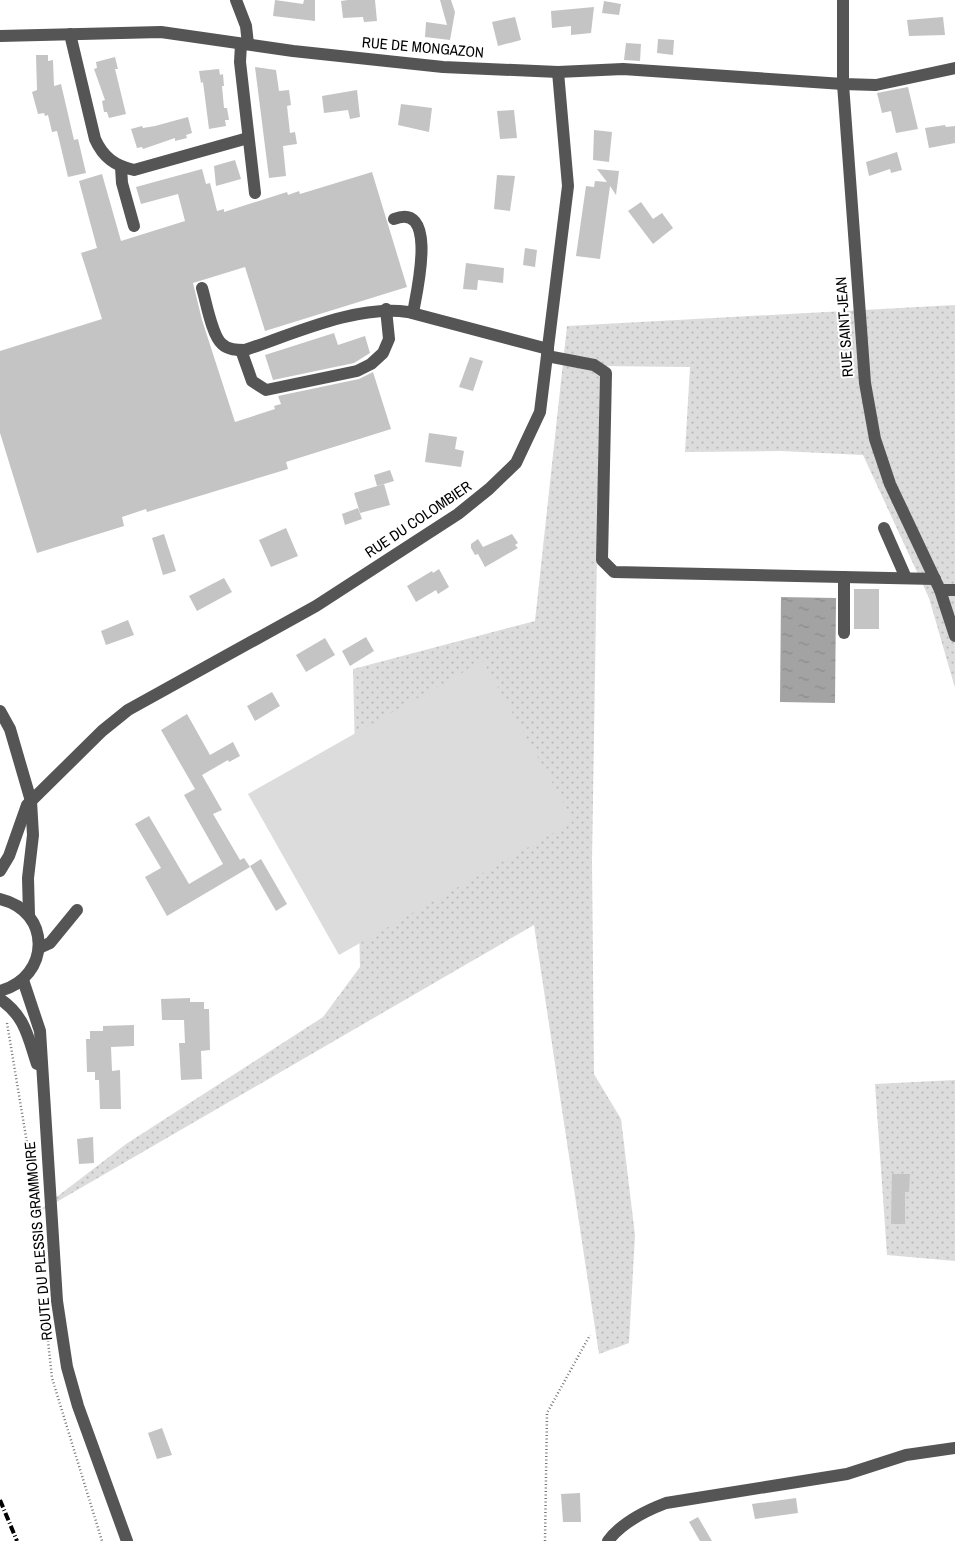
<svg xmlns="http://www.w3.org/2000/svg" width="955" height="1541" viewBox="0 0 955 1541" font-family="'Archivo Narrow',sans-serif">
<defs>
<pattern id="grass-dots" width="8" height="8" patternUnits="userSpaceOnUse" patternTransform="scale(1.25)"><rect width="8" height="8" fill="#dcdcdc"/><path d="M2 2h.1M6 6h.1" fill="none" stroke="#bbb" stroke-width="1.8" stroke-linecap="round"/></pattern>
<pattern id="water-ripples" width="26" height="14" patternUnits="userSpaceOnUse" patternTransform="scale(1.25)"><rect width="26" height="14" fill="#a3a3a3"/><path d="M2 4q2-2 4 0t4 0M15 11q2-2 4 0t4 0" fill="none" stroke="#8b8b8b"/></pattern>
</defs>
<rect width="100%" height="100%" fill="#fff"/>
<g fill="url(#grass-dots)">
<path d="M955,305V688L929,598L863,455L781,451L685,452L690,367L600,366L592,861L594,1074L621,1119L635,1235L629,1343L599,1354L534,925L29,1218L126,1144L323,1017L360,967L353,669L535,621L567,326Z"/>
<path d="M955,1080V1261L887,1255L875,1084Z"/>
</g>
<path fill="#dcdcdc" d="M483,661L574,821L339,955L248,794Z"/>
<path fill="url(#water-ripples)" d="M781,597L836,598L835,703L780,702Z"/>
<g fill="#c4c4c4">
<path d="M275,0L303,4L304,0H315V21L273,16Z"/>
<path d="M348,0H375L377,21L364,22L363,17L343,18L341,1Z"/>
<path d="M440,0H451L455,12L450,40L425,37L426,22L447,25Z"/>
<path d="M604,1L621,4L619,15L602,13Z"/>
<path d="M594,7L591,33L571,35V26L552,28L551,11Z"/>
<path d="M515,17L521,40L498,46L492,22Z"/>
<path d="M943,17L945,35L909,36L907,20Z"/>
<path d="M658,39L674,40L673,55L657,53Z"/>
<path d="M626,43L641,44L640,61L624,60Z"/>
<path d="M36,55H48V61L53,60L54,86L61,84L74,140L78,139L86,173L68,177L57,131L52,132L48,115L45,116L44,113L38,114L32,92L37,90Z"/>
<path d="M115,57L118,69H115L126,114L109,118L107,112H104L102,101L105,100L94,69L97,68L96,62Z"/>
<path d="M255,67L276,70L279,91L289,90L291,105L287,106L290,133L295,132L297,144L283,146L286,176L269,178Z"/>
<path d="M219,69L220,75L223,74L224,86H222L224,108H227L229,120H225L226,126L209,129L203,82L201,83L199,71Z"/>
<path d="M908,87L918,129L896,133L891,111L882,113L877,93Z"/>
<path d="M357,90L360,117L350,119L348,110L324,113L322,96Z"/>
<path d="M401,104L432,108L429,132L398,125Z"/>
<path d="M514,110L517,138L500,139L497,111Z"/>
<path d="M188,117L192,133L186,135L187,138L175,141V138L143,149L142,147L137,148L131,129L142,126L143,128L155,126Z"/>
<path d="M945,125L946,127L955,126V143L929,148L925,128Z"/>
<path d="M594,130L612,132L609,162L593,160Z"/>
<path d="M897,152L902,170L891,173L890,169L869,176L866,162Z"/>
<path d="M235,160L241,179L216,186L214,166Z"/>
<path d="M202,169L206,184L210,183L217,211L224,209V212L287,192L288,195L299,191L300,194L372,172L407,287L265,331L245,267L193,283L202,320L235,422L275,409L274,406L281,404L278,396L359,379L373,372L391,429L286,462L288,469L147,512L146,509L122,517L124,526L37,553L0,433V351L102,319L81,253L97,248L79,181L102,174L121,241L185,221L178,194L141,204L136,187Z"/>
<path d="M597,169L619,171L616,195L610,186L600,259L576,256L586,186L594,187L595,181L607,182Z"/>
<path d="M497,175L515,176L510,211L494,209Z"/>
<path d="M641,202L653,219L662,213L673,228L653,244L628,211Z"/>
<path d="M525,248L537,250L535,267L523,265Z"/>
<path d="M466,263L504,268L503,283L478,280L477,290L463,289Z"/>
<path d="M334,333L338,345L365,336L370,353L354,363L273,380L265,355Z"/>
<path d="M470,357L483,361L473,391L459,387Z"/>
<path d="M429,433L457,437L455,449L464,451L461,467L425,462Z"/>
<path d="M390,470L394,481L377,486L374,475Z"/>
<path d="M384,484L390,505L360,513L354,493Z"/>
<path d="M358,508L362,519L345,525L342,514Z"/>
<path d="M286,528L298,556L271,567L259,540Z"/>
<path d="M164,534L176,571L163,575L152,538Z"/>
<path d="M512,534L518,543L515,545L518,548L485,567L478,554L475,555L471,548V544L478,539L483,547Z"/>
<path d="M439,569L449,587L438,594L436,590L416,602L407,586L432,571L433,573Z"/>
<path d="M224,578L232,592L197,611L189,596Z"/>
<rect x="854" y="589" width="25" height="40"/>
<path d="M128,620L134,635L106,645L101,631Z"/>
<path d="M366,637L374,651L350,666L342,651Z"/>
<path d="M325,638L335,655L306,672L296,655Z"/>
<path d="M272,692L280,706L255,721L247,706Z"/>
<path d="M187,714L210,755L233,742L240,756L229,762L228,760L202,775L222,810L213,814L240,860L244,858L250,867L167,916L145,877L161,868L135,824L149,816L189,884L223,864L184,795L195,789L161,730Z"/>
<path d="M261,859L287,904L276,911L250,866Z"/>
<path d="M190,998V1002H204V1009H209L210,1050L201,1051L202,1079L181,1080L179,1043H185L184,1020H162L161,999Z"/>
<path d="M134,1025V1046L111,1047L112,1071L120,1070L121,1109H100L99,1080H95V1072H87L86,1039H90V1031H103V1026Z"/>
<path d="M93,1137L94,1163L79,1164L77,1139Z"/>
<path d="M892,1174H910L909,1192H905V1224H891Z"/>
<path d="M162,1428L172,1455L157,1459L148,1433Z"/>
<path d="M580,1493L581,1522H563L561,1494Z"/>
<path d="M796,1498L798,1513L755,1519L752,1504Z"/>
<path d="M698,1517L712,1541H700L689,1522Z"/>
</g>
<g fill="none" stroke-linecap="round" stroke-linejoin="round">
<g stroke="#777" stroke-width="2.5" stroke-dasharray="1 2.5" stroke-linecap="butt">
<path d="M7,1023L37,1203"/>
<path d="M45,1313L52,1378L102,1541"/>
<path d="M545,1541L547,1413L590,1335"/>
</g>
<g stroke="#555" stroke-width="12">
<path d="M236,0L246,26L248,44"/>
<path d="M843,0V84L865,383L875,439L890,484L940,590L955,636"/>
<path d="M70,34L95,139C103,157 115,166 134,170L248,138"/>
<path d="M0,36L161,32L293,51L443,67L558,72L623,69L843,84L876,85L955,68"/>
<path d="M241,44L240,62L255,193"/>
<path d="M121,167L122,183L134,226"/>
<path d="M394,219C439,201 416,295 413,313"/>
<path d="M202,288C206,301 212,336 222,344C228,350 237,350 245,350C293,334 358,304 408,312L548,349"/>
<path d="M241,350L252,381L266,390L357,371L371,364L383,353L389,339L386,309"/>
<path d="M547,356L594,365L606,373L602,560L614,572L935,579"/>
<path d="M884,528L906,578"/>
<path d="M940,590H955"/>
<path d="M844,633V577"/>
<path d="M0,711L10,729L31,801L33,835L28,878L29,915"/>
<path d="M0,871L9,856L27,805L102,731L128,710L316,606L458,514L489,489L516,463L540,412L568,186L558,72"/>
<path d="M0,899C52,911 51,977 0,991"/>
<path d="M39,948L50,943L77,910"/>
<path d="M23,980L40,1031L57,1301L67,1367L78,1406L127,1541"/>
<path d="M0,999C25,1016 28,1037 37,1064"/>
<path d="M608,1541C622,1522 645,1511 666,1503L847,1474L906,1455L955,1448"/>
</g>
<path stroke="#000" stroke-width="4" stroke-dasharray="8 2.5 1 2.5" stroke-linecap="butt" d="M0,1500L17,1541"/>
</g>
<g text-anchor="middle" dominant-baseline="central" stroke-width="4" stroke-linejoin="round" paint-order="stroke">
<g font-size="15" fill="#000" stroke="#fff">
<text transform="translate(423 47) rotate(5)">RUE DE MONGAZON</text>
<text transform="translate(844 327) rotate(-94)">RUE SAINT-JEAN</text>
<text transform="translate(418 519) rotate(-34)">RUE DU COLOMBIER</text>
<text transform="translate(38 1241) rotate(-95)">ROUTE DU PLESSIS GRAMMOIRE</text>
</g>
</g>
</svg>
